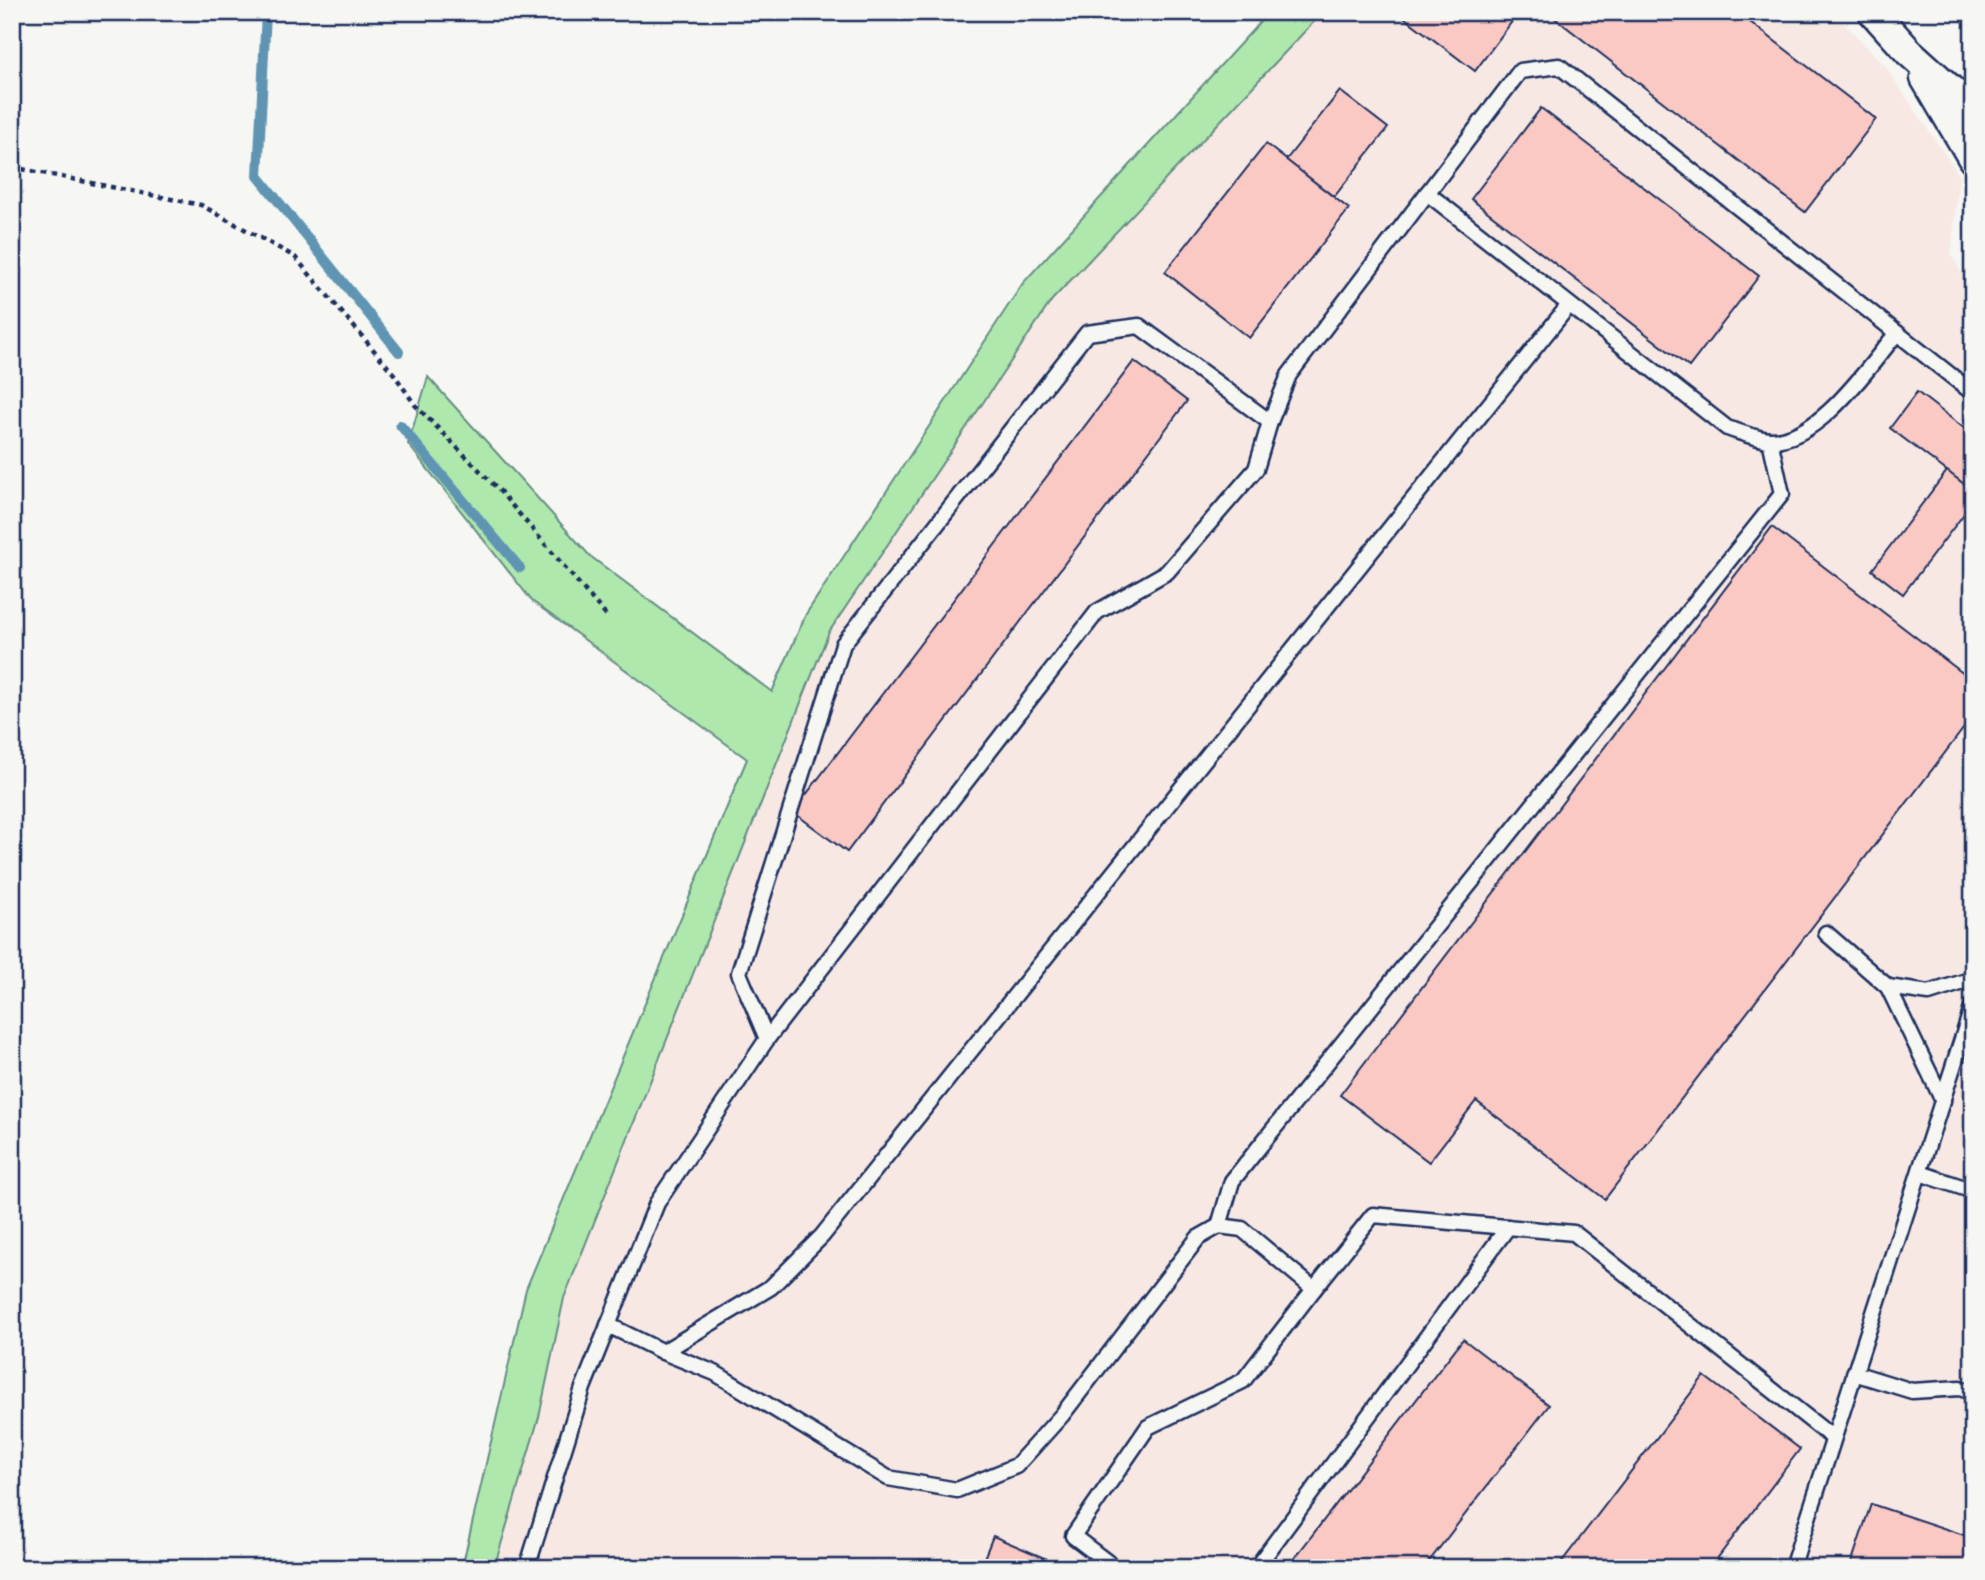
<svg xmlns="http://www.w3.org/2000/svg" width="1985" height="1580" viewBox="0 0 1985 1580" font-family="'Playpen Sans',sans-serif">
<rect width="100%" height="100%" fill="#f6f6f2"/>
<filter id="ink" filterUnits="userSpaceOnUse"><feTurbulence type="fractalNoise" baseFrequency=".0143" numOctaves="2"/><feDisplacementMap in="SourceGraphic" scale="14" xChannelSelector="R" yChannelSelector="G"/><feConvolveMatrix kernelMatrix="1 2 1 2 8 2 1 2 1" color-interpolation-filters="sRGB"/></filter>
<g filter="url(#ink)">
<path fill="#f7e8e4" d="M1323,12H1833L1885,66L1959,175L1951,254L1973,294V1568H494L539,1417L564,1298L829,632L1052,300Z"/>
<path fill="#afe8ac" stroke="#658c85" stroke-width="2" d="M1269,12H1323L1052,300L829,632L564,1298L539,1417L494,1568H462L526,1289L747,759L532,601L408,444L428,377L590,556L772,692L806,614L1023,283Z"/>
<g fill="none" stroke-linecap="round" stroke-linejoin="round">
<g stroke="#5f95b3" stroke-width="10">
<path d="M266,12L258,176L399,352"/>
<path d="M400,425L520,568"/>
</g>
</g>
<g fill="#fac9c4" stroke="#1b2f5e" stroke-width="2">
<path d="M1397,12H1519L1475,71Z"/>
<path d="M1547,12H1737L1876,119L1805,212Z"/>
<path d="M1340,91L1388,128L1334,197L1286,160Z"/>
<path d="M1541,108L1759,276L1689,367L1471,199Z"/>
<path d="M1266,144L1349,209L1249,338L1165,272Z"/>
<path d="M1134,361L1187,401L847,852L793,812Z"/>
<path d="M1917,392L1973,435V491L1890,428Z"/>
<path d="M1947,471L1973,491V502L1903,594L1872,570Z"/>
<path d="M1772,527L1973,681V716L1605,1199L1476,1101L1429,1162L1340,1095Z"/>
<path d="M1463,1339L1549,1405L1424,1568H1287Z"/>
<path d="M1704,1376L1800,1449L1710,1568H1653L1650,1565L1648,1568H1557Z"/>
<path d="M1871,1504L1973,1538V1568L1850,1567Z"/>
<path d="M993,1536L1065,1567V1568H980Z"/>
</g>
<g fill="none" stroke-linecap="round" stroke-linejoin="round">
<g stroke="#1b2f5e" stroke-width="19">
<g id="lane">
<path d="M1427,193L1727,428C1740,432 1756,439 1770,440C1819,442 1868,367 1897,333"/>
<path d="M1826,933L1888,987L1929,993L1973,979"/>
<path d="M1888,987L1943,1101"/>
<path d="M767,1039L1097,612L1167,572L1256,469L1270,422L1289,375L1520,71L1559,66L1973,393"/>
<path d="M1920,1173L1973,1191"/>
<path d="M1219,1226L1232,1181L1782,494L1770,440"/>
<path d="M1314,1289L1373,1215L1574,1233L1833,1438"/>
<path d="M608,1325L663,1352L715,1373L888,1478L957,1490L1016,1466L1062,1415L1198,1238L1219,1226L1242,1229L1314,1289L1243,1381L1148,1427L1073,1536L1115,1568"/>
<path d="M663,1352L771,1287L822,1236L1569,305"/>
<path d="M1854,1373L1912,1391L1960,1388L1973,1393"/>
<path d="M527,1568L583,1388L657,1203L767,1039L739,973L843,644L1087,333L1139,326L1270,422"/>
<path d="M1256,1568L1508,1227"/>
<path d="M1792,1568L1973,1005"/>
</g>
</g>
<g stroke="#1b2f5e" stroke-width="33">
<g id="street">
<path d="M1873,12L1909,52L1973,110"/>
<path d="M1925,78L1973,159"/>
</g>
</g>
<path stroke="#1b2f5e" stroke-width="4.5" stroke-dasharray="5 5" stroke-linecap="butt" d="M12,167L201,205L295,257L394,374L415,405L498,489L609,619"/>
<use href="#lane" stroke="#f6f6f2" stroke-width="14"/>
<use href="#street" stroke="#f6f6f2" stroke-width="28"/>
</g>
</g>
<rect width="1985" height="1580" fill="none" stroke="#f6f6f2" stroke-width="42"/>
<rect x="21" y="21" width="1943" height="1538" fill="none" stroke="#1b2f5e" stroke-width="2.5" filter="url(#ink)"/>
</svg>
